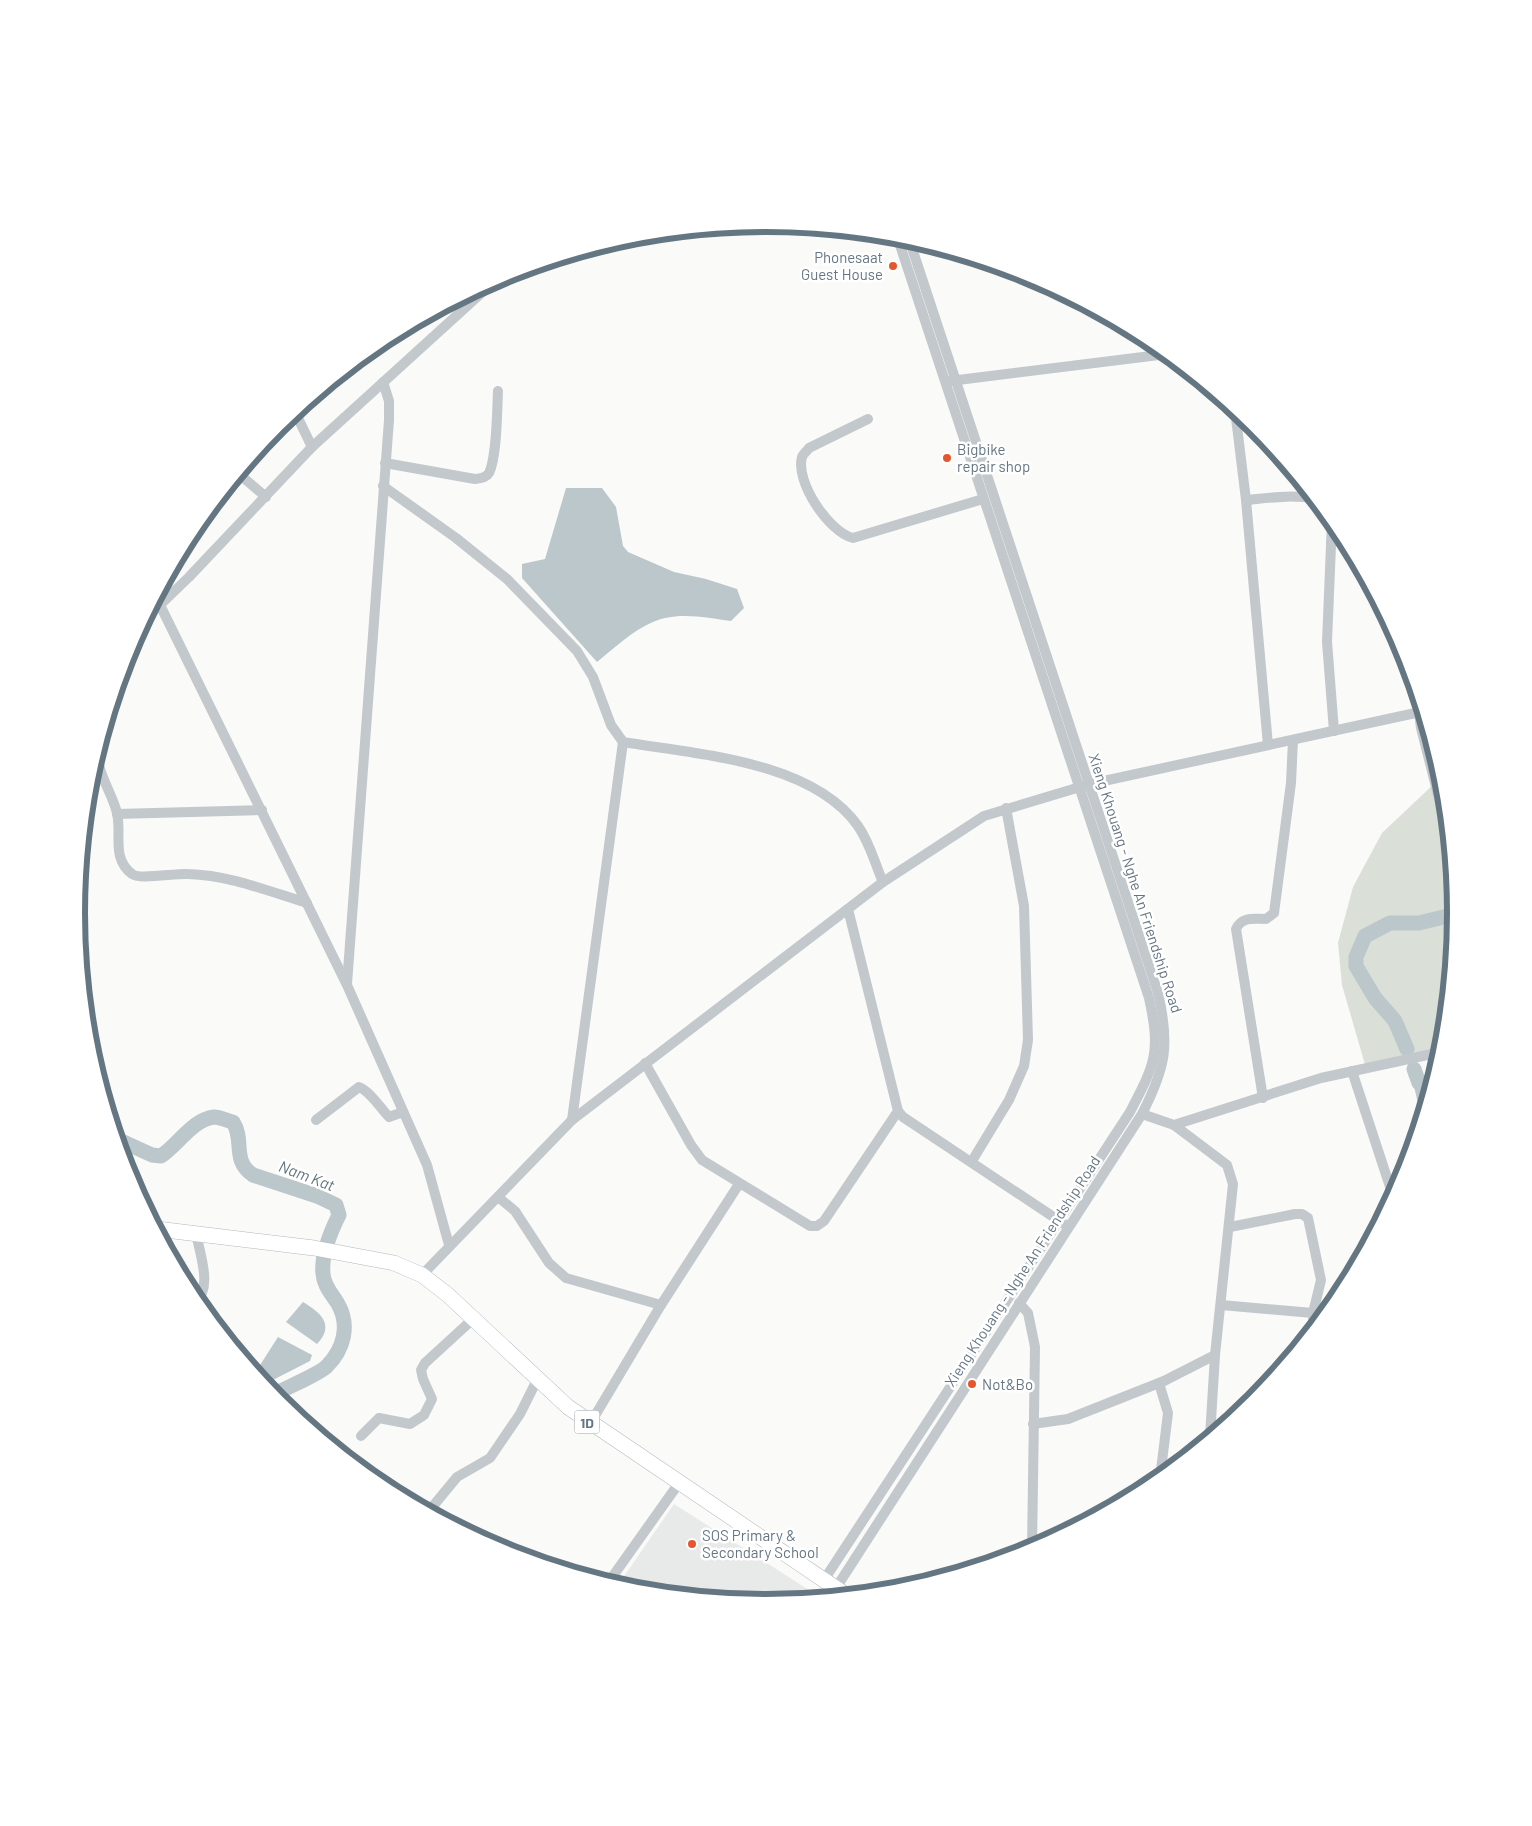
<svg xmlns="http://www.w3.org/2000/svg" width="1532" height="1826" viewBox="0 0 1532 1826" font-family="Barlow,sans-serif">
<rect width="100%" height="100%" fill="#fafaf8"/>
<path fill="#e8e9e9" d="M674,1504L820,1597L766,1603L631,1589L618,1585Z"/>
<path fill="#dadfd7" d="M1434,784L1448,834L1456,913L1442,1048L1366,1068L1342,985L1338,943L1353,887L1382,833Z"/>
<g fill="#bbc7cb">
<path d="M566,488H602L616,507L623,546L628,552L674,572L706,579L737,589L744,608L731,621C710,618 686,613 665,618C639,624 617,646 597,662L522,578V564L545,559Z"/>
<path d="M1423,1081L1432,1082L1421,1117L1414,1086Z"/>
<path d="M303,1302C321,1313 335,1325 317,1344L286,1322Z"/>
<path d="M278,1337L312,1355L310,1361L265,1384L255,1373Z"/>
</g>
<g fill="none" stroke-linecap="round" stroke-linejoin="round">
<g stroke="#bbc7cb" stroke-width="15">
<path d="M1407,1049L1395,1021L1375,998L1356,966V957L1365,936L1390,923H1419L1456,914"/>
<path d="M1414,1069L1419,1083"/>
<path d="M117,1139L152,1155L161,1156C178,1145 193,1119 214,1117C220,1117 228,1121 233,1122C245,1141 231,1160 253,1175L317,1196L336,1205L339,1215C331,1231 321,1256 323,1274C324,1286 332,1294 338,1304C350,1325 344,1349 327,1366C320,1374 285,1388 273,1395"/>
</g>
<g stroke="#b4b9bd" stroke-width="16">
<path id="highway" d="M157,1229L314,1248L394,1263L422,1275L448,1295L568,1407L846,1595"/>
</g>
<g stroke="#c3c8cc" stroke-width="10">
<path d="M950,381L1167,354"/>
<path d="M1235,410L1246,500L1268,745"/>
<path d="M295,412L312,447"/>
<path d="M868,419L809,448C807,451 803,454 802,457C795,482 829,532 853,538L983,499"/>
<path d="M385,463L475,479C481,478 486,478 489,473C497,457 497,411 498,391"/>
<path d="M239,474L266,497"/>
<path d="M383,486L456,538L507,579L577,651L593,677L611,725L623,742C696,754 812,761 858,826C870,843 875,864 883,882"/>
<path d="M1246,500C1268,498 1293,494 1315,499"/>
<path d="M1332,521L1327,642L1334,731"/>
<path d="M1331,542L1345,540"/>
<path d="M160,605L347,985L427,1165L449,1245"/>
<path d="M149,612L160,605L189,577L312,447L499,277"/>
<path d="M1416,690L1421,728L1448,834"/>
<path d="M98,752C97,774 112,792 117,813C122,834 111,858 132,874C139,880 176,873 188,874C229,875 268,891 307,903"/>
<path d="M117,814L262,810"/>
<path d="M848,909L898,1111L903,1117L1064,1224"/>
<path d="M347,984L389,420V401L383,382"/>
<path d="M645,1063L691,1145L702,1160L810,1226H817L824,1221L898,1111"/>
<path d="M1352,1071L1393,1196"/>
<path d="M1263,1098L1236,929C1242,916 1254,919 1266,919L1274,913L1291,783L1293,740"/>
<path d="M1142,1114L1174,1125L1321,1078L1441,1052"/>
<path d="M316,1120L359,1087C371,1092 380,1108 389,1117L403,1112"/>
<path d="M572,1120L623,742"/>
<path d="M1174,1125L1227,1165L1233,1184L1215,1355L1210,1437"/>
<path d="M972,1161L1009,1100L1024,1066L1028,1040L1024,906L1006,808"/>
<path d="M498,1197L515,1211L549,1263L566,1278L661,1305"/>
<path d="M1230,1227L1295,1214H1302L1308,1218L1321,1280L1313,1313V1329"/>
<path d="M196,1233C199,1251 213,1288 196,1301"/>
<path d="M422,1275L572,1120L883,882L984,816L1090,784L1420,712"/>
<path d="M1019,1303L1028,1313L1035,1347L1032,1549"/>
<path d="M1221,1305L1313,1313"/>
<path d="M1159,1383L1168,1413L1160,1478"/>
<path d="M590,1424L661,1305L739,1184"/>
<path d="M1033,1424L1068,1419L1164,1381L1215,1355"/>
<path d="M361,1436L379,1418L410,1424L424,1415L432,1399L423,1379L421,1370L425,1363L473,1319"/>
<path d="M429,1511L457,1477L490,1458L520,1414L537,1380"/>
<path d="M824,1580L1130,1112C1155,1064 1161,1053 1149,998L897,236"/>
<path d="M608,1583L679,1483"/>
<path d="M836,1588L1142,1114C1166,1067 1170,1045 1158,993L909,239"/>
</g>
<use href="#highway" stroke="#fff" stroke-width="15"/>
</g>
<g fill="#e4572e" stroke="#fff" stroke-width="2">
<circle cx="893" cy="266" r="5"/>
<circle cx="947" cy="458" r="5"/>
<circle cx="972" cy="1384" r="5"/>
<circle cx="692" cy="1544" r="5"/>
</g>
<g text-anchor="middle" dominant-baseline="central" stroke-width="5" stroke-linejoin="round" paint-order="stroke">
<rect fill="#fff" stroke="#939fa8" stroke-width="1" x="574.5" y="1410.5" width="25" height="23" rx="4"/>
<g font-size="14" font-weight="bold" fill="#657683">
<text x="587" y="1422">1D</text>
</g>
<g font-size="15" fill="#657683" stroke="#fff" text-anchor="start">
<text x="883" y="257" text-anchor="end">Phonesaat<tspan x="883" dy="17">Guest House</tspan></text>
<text x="957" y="449">Bigbike<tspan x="957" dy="17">repair shop</tspan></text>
<text x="982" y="1384">Not&amp;Bo</text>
<text x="702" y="1535">SOS Primary &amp;<tspan x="702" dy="17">Secondary School</tspan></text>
</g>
<g font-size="15" fill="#657683" stroke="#fff">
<text transform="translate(1136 883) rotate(72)">Xieng Khouang - Nghe An Friendship Road</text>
<text transform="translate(1022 1271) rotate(-57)">Xieng Khouang - Nghe An Friendship Road</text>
</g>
<g font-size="16" font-style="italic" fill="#60757c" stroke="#fff">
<text transform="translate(307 1175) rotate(21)">Nam Kat</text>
</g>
</g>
<path d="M0 0H1532V1826H0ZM85 913a681 681 0 1 1 1362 0a681 681 0 1 1-1362 0Z" fill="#fff" fill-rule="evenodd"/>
<path fill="none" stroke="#657683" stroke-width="6" d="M85 913a681 681 0 1 1 1362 0a681 681 0 1 1-1362 0Z"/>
</svg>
